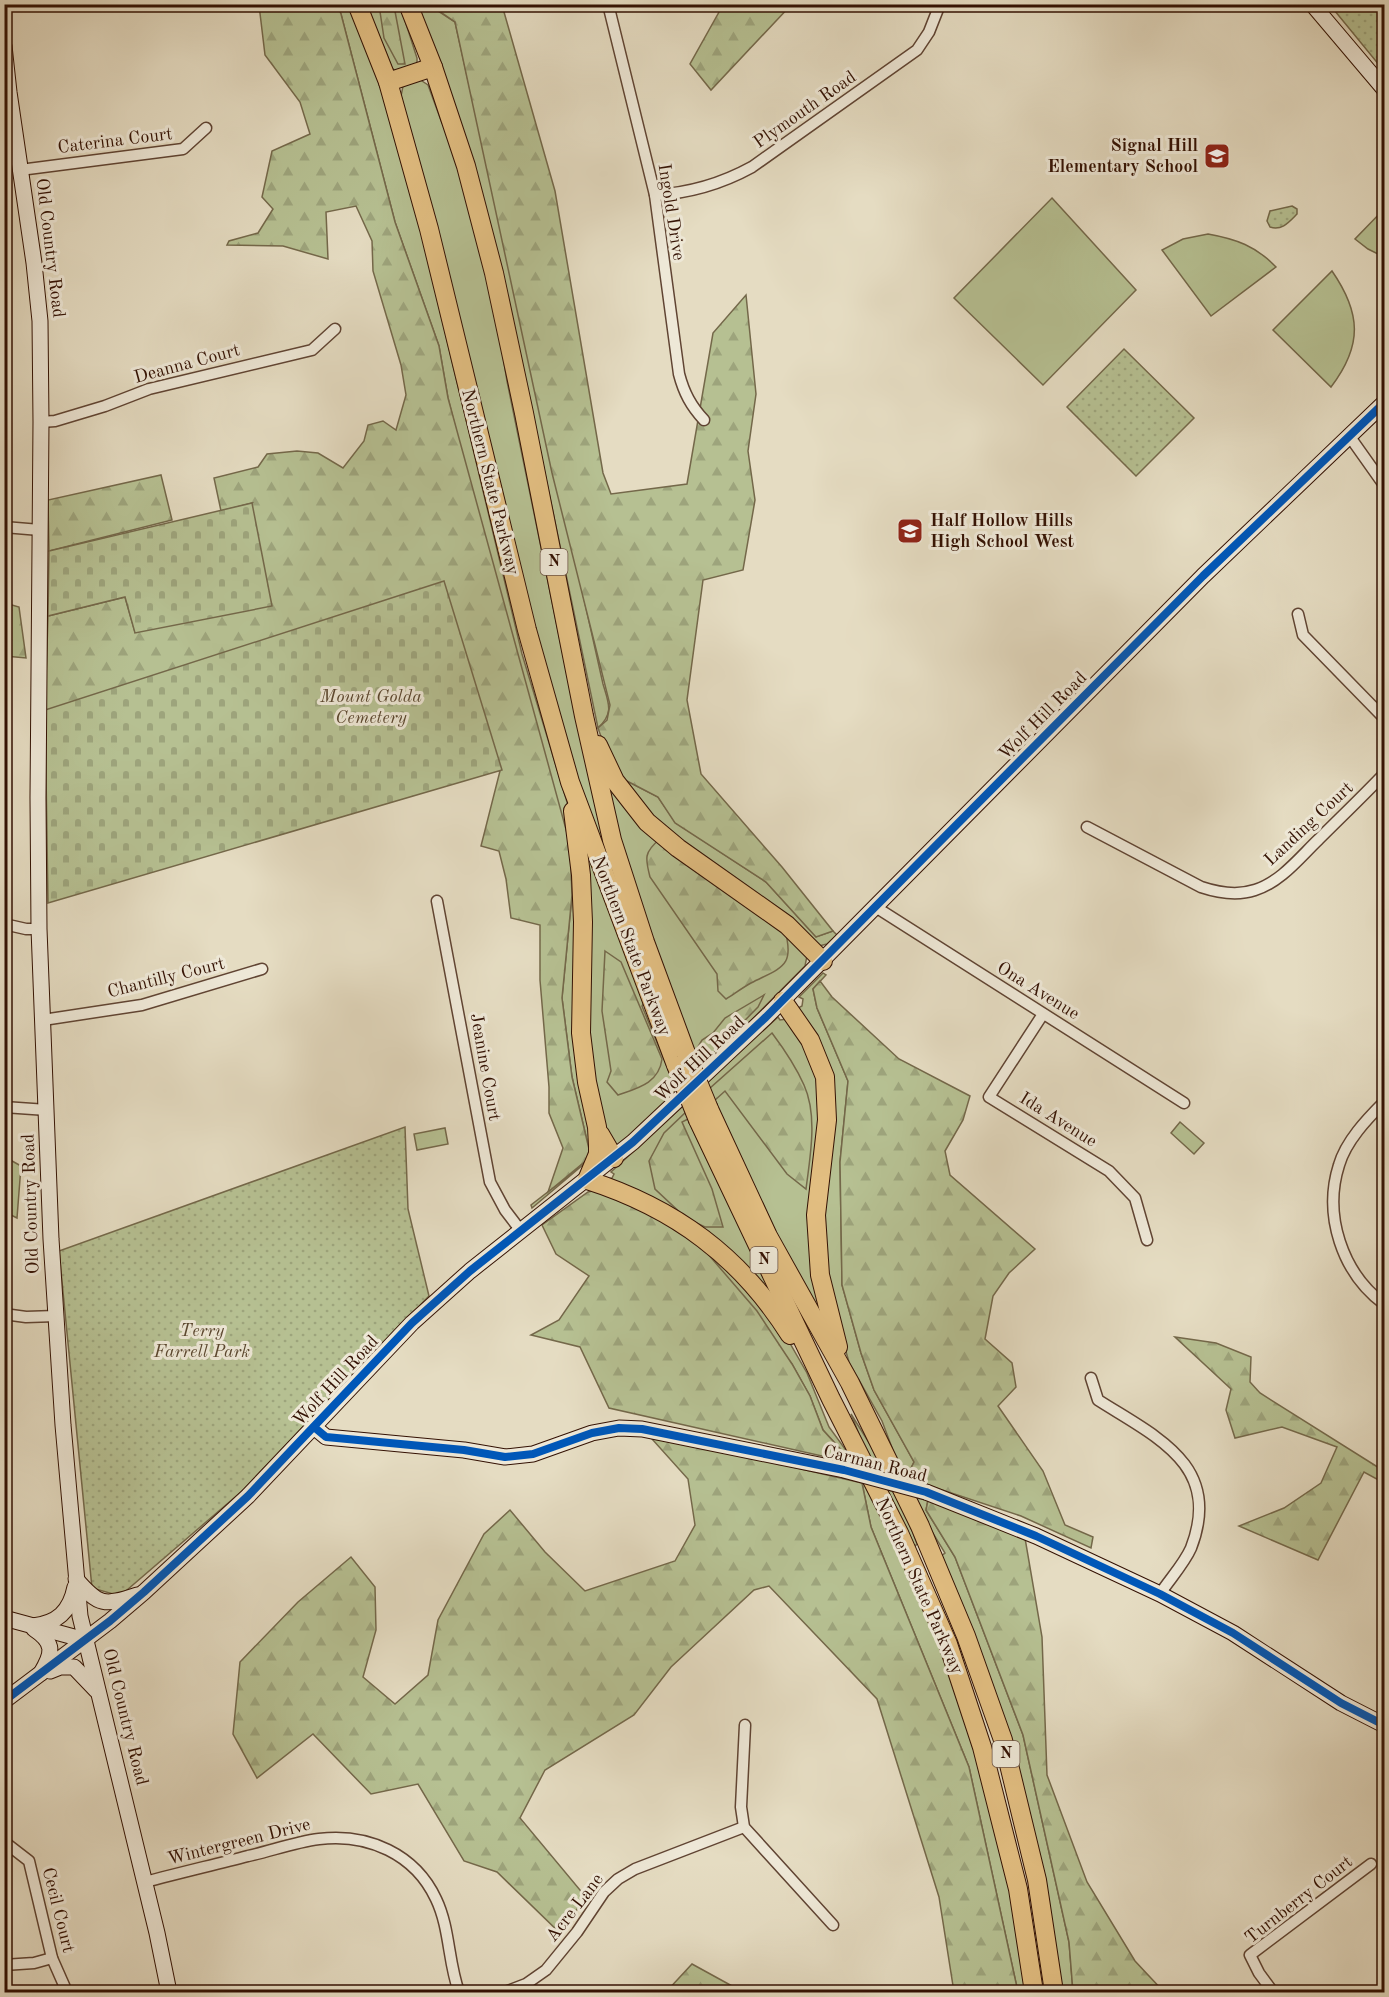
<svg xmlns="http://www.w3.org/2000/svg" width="1389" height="1997" viewBox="0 0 1389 1997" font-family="'Old Standard TT',serif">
<defs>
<pattern id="forest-firs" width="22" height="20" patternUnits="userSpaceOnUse" patternTransform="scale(1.5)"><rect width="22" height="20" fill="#b6c092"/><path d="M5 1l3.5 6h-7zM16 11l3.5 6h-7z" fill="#9da47c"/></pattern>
<pattern id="cemetery-stones" width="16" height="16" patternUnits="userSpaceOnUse" patternTransform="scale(1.5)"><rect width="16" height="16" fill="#b6c092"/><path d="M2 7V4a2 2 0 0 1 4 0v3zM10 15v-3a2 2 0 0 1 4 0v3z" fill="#9da47c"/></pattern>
<pattern id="park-dots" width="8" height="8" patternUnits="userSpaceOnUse" patternTransform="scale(1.5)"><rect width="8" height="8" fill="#b6c092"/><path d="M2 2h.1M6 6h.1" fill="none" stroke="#9da47c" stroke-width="1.8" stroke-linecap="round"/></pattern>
</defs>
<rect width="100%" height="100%" fill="#e5dcc2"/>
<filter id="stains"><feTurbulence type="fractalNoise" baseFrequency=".00333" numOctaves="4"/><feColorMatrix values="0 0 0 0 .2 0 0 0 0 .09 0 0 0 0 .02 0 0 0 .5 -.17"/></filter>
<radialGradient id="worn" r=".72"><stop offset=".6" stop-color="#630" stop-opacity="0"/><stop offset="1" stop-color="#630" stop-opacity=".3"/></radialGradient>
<g fill="#b6c092" stroke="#74684a" stroke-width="1.5">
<path d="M337,5H350L370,51L415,206L522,654L567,802L575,861L596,1140L591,1158L532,1208L531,1205L576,1170L589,1149L572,1077L562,998L572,895L448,398L439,346L395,222L341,14Z"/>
<path d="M363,5H400L417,58V64L397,72L392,68L383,45L377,40Z"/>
<path d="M416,5H429L455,22L603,684C609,704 614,713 598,728L530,402Z"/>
<path d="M419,79L428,85L442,123L451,134L487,257L507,381L573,704L636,941L595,839L556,711L401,96L403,86Z"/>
<path d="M1052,198L1136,290L1043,385L954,298Z"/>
<path d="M1384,209V257L1368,249L1355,239Z"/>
<path d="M1208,234C1236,239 1256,246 1276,267L1211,316L1162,250L1183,239Z"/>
<path d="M1332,271C1361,313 1363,345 1331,387L1273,330Z"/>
<path d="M602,764L619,793L784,927L807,956L805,966L701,1071L620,848Z"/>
<path d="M625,780L658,797L676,823L766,882L816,937L833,931L837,935L827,944L819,946L656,825Z"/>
<path d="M584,844L644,1002L642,1006L679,1096L617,1147L608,1143L585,1042Z"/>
<path d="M823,973L826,975L813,989L817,1008L848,1081L840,1162L842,1285L861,1353L874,1390L914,1462L906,1478L903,1477L882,1421L849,1362L830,1297L822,1222L835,1105L798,1008L802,1006L803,999L799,997Z"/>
<path d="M778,1017L780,1020L787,1019L801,1034L822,1092L825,1324L747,1180L706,1083Z"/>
<path d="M683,1106L693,1130L771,1293L607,1179L612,1178L614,1174L611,1172Z"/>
<path d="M1180,1122L1204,1143L1194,1154L1171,1133Z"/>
<path d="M445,1128L448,1144L417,1150L414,1134Z"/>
<path d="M689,1232L718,1255L788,1340L807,1373L829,1427L856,1464L853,1463L823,1430L810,1396L792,1364Z"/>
<path d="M851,1414L888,1473L873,1469Z"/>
<path d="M862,1483L869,1485L940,1644L987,1792L1013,1905L1026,1992H1018L969,1767L871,1527Z"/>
<path d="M881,1488L898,1493L917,1544L914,1547Z"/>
<path d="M911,1497L928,1500L926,1510L955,1557L1023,1735L1069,1942L1073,1992H1060L1048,1916L940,1557L945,1553Z"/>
</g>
<g fill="url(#forest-firs)" stroke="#74684a" stroke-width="1.5">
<path d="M429,4L502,5L555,191L603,473L611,494L687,484L713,333L746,295L756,394L748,451L755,500L743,570L703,580L687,700L701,774L782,867L833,931L816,937L766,882L675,823L658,797L625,780L607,754L598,728L607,720L610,705L552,473L455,22Z"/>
<path d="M259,5H337L341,14L395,222L439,346L448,398L570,844L572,895L562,998L572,1077L589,1149L588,1159L548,1192L563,1148L549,1113V1087L540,980V925L511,918L506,879L499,851L481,846L500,771L45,710L48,616L125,597L135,632L252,503L221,511L214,478L258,467L267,454L297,451L318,453L343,468L364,441L368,425L383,421L396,430L406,395L401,365L373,271L372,241L356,206L326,212L328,259L283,246L227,245L229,241L258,233L273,209L262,197L272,151L310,134L300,102L265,55Z"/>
<path d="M379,5L394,6L405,64H398L384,38Z"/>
<path d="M723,5H791L711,90L690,64Z"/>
<path d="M161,475L172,520L49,551L48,500Z"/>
<path d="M5,603L19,607L26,658L5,656Z"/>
<path d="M660,839L784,927C796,967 782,967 751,983C742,988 734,994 726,999L718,991L717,974L650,877C645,858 644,852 660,839Z"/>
<path d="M605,951L621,962L662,1059C659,1083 638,1088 618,1095L607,1082L611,1071L602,1011Z"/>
<path d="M820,981L832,997L899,1059L970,1096L963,1120L945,1151L950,1175L1035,1249L1009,1273L993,1296L985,1339L1012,1363L1016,1387L998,1406L1043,1471L1065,1525L1093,1537L1091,1548L1021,1516L906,1478L914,1462L874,1390L861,1353L842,1285L840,1162L848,1081L817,1008L813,989Z"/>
<path d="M764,995L758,1007L707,1059L700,1057L696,1050L702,1040L713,1033L725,1018Z"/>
<path d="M772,1033C784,1049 796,1067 804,1085C818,1116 810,1157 806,1189L787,1174L725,1091L714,1101L709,1089Z"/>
<path d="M686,1112L688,1119L682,1122L712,1189L723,1227H705L686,1218L655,1189L649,1161L664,1133Z"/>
<path d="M5,1157L21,1166L17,1218L5,1212Z"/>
<path d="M597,1190L689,1232L757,1311L792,1364L810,1396L823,1430L853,1463L609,1408L580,1347L531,1335L559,1320L589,1276L556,1254L542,1225L588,1192Z"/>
<path d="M1175,1337L1216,1343L1251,1357L1250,1382L1260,1393L1384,1471V1483L1364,1472L1318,1560L1239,1526L1284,1508L1321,1483L1337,1447L1282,1427L1235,1438L1226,1410L1231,1389Z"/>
<path d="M652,1439L683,1442L862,1483L871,1527L969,1767L1018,1992H954L939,1897L877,1699L769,1586L754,1590L699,1641L671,1667L634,1715L545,1770L520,1818L585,1896L562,1935L497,1872L464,1861L418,1784L371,1794L313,1734L257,1778L233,1734L240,1662L298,1602L351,1557L375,1587L376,1630L363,1677L395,1704L428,1675L438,1620L484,1534L510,1510L545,1552L585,1591L675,1561L695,1525L688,1479Z"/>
<path d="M928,1500L1025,1538L1042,1637L1047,1775L1087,1882L1135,1961L1164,1992H1073L1069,1942L1023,1735L955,1557L926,1510Z"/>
<path d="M692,1964L743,1992H666Z"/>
</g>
<g fill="url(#cemetery-stones)" stroke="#74684a" stroke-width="1.5">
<path d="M252,503L272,606L135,633L125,597L48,616L49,551Z"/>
<path d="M444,581L502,770L48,903L45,710Z"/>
</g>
<g fill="url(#park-dots)" stroke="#74684a" stroke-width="1.5">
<path d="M1330,5H1384V71Z"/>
<path d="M1292,206L1297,209V214C1289,222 1282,231 1270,227L1267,221L1270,211Z"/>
<path d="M1124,349L1194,418L1136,476L1067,407Z"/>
<path d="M405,1127L408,1209L429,1296L241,1492L120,1596L92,1588L59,1251Z"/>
</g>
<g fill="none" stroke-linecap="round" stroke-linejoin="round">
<g stroke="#604433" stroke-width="13">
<g id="street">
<path d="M608,4L655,195L679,374C684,393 691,406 704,420"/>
<path d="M20,170L183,149L206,128"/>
<path d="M655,195C691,193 721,184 752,167L917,50L929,32L940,4"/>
<path d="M41,422L55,421L105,406L149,389L312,350L335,329"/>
<path d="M1350,437L1384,485"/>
<path d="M4,527L40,530"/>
<path d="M1298,614L1303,635L1384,718"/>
<path d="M1087,827L1201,887C1219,893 1237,896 1255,890C1281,882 1300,857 1319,839C1341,817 1363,796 1384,774"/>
<path d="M437,901L490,1182L505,1210L521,1231"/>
<path d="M874,906L1184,1103"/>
<path d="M4,924L26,929H39"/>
<path d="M1043,1014L989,1097L1109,1171L1135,1198L1147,1240"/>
<path d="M43,1020L142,1005L262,969"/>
<path d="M1384,1102C1367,1119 1346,1141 1339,1165C1323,1215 1342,1273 1384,1304"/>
<path d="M4,1107L47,1110"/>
<path d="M4,1314L26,1317L56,1316"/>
<path d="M1091,1378L1098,1400C1156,1437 1223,1465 1191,1548C1184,1564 1169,1580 1160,1594"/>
<path d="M745,1725L741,1807L744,1827L833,1925"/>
<path d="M7,1844L29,1861L52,1958L67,1992"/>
<path d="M145,1882C179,1873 213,1865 248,1856C271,1851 295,1842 319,1839C368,1833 415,1854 436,1899C450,1928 448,1962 459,1992"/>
<path d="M4,1965L34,1963L52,1958"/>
<path d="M505,1992L526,1984L546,1970L577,1932L604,1892L618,1879L635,1869L744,1827"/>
<path d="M1273,1992L1259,1973L1250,1955L1371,1864"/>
</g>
</g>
<g stroke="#331103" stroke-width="17">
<g id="secondary">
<path d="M1312,4L1384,89"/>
<path d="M4,46L9,92L34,263L40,321L41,422L38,798L39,929L51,1239L63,1425L80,1616L157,1933L169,1992"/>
<path d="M314,1427L326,1437L464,1450L505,1457L533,1454L592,1433L619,1428L642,1429L844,1470"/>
<path d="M926,1492L1036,1536L1160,1594L1233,1633L1341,1703L1384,1725"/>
<path d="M76,1579C99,1606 104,1606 137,1595"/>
<path d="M4,1618L85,1640"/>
<path d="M33,1626C57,1623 70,1612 75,1587"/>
<path d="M34,1629C55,1643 53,1653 41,1673"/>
<path d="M50,1671L60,1667H74L96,1690"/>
<path d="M4,1701L110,1621L144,1592L248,1496L412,1323L470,1271L633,1142L766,1017L1203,576L1384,403"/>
</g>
</g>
<g stroke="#331103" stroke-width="20">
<g id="highway">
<path d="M357,4L388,82L429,229L527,630L570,782L676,1065"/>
<path d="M408,4L433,67L466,166L494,273L524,413L584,716L612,840L645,942L686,1053"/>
<path d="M388,82L433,67"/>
<path d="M598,745L615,781L647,822L678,848L787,925L823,961"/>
<path d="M573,811L581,875L583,922L581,1033L587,1082L597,1127L598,1146V1154L587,1180C675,1208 741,1257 790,1335"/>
<path d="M783,1001L810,1040L825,1077L827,1120L816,1215L820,1275L838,1347"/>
<path d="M709,1109L768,1236L850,1383L920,1526L966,1636L1003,1740L1037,1880L1054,1992"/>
<path d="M698,1120L831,1399L899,1533L948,1644L982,1747L1018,1889L1034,1992"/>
<path d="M600,1134L614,1158"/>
</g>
</g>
<use href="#street" stroke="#eee8d7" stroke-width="10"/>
<use href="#secondary" stroke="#eee8d7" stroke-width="15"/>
<use href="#highway" stroke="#e2be81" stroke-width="18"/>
<g stroke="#331103" stroke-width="17" stroke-linecap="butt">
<path id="secondary-bridge" d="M844,1470L926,1492"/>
</g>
<g stroke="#331103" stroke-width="20" stroke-linecap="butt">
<g id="highway-bridge">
<path d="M686,1053L709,1109"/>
<path d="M676,1065L698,1120"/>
</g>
</g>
<use href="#secondary-bridge" stroke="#eee8d7" stroke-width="15"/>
<use href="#highway-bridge" stroke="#e2be81" stroke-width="18"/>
<g stroke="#eee8d7" stroke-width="11">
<g id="cycleway">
<path d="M314,1427L326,1437L464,1450L505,1457L533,1454L592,1433L619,1428L642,1429L844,1470L926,1492L1036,1536L1160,1594L1233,1633L1341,1703L1384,1725"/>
<path d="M4,1701L110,1621L144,1592L248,1496L412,1323L470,1271L633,1142L766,1017L1203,576L1384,403"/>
</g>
</g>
<use href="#cycleway" stroke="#0057b8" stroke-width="8"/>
</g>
<defs>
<g id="school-square" transform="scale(1.35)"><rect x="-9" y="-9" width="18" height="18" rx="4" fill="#8f2418" stroke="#eee8d7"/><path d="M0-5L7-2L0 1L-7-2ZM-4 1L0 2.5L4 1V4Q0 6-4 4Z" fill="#fff"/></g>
</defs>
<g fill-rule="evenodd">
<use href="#school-square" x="1217" y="156"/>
<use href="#school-square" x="910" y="531"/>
</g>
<g text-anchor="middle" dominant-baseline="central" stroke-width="6" stroke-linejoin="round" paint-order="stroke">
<g fill="#eee8d7" stroke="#6b5243" stroke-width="1.5">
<rect x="540.5" y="549" width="27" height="26" rx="4.5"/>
<rect x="750.5" y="1247" width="27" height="26" rx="4.5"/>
<rect x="992.5" y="1741" width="27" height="26" rx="4.5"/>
</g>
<g font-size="16" font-weight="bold" fill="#331103">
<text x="554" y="562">N</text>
<text x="764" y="1260">N</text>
<text x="1006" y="1754">N</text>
</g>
<g font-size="18" fill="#331103" stroke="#eee8d7">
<text transform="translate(805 110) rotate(-35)">Plymouth Road</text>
<text transform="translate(115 141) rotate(-7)">Caterina Court</text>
<text transform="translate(671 212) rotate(81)">Ingold Drive</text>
<text transform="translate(50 248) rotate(83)">Old Country Road</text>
<text transform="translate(187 364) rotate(-15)">Deanna Court</text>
<text transform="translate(490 482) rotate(76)">Northern State Parkway</text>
<text transform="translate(1043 716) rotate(-45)">Wolf Hill Road</text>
<text transform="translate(1309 824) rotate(-43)">Landing Court</text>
<text transform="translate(631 946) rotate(69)">Northern State Parkway</text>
<text transform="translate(166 978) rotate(-14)">Chantilly Court</text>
<text transform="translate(1038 991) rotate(32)">Ona Avenue</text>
<text transform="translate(700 1059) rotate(-43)">Wolf Hill Road</text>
<text transform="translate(485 1067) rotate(80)">Jeanine Court</text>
<text transform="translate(1058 1120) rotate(32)">Ida Avenue</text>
<text transform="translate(31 1204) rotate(-92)">Old Country Road</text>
<text transform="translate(336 1381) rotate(-47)">Wolf Hill Road</text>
<text transform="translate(875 1464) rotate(14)">Carman Road</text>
<text transform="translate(919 1586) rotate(66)">Northern State Parkway</text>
<text transform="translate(125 1717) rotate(76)">Old Country Road</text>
<text transform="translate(239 1842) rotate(-14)">Wintergreen Drive</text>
<text transform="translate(1299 1900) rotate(-38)">Turnberry Court</text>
<text transform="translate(575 1908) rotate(-52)">Acre Lane</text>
<text transform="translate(58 1910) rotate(76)">Cecil Court</text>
</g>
<g font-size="18" font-weight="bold" fill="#331103" stroke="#eee8d7" text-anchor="end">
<text x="1198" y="146">Signal Hill<tspan x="1198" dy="21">Elementary School</tspan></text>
<text x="930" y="521" text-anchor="start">Half Hollow Hills<tspan x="930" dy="21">High School West</tspan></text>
</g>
<g font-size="18" font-style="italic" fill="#5a462e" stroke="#eee8d7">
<text x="371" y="697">Mount Golda<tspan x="371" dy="21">Cemetery</tspan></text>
<text x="202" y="1331">Terry<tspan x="202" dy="21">Farrell Park</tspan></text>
</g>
</g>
<rect width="1389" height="1997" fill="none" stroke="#e5dcc2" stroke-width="24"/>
<rect x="6" y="6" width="1377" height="1985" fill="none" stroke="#331103" stroke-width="3"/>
<rect x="12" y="12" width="1365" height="1973" fill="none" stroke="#331103" stroke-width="1.5"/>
<rect width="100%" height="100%" filter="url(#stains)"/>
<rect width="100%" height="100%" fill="url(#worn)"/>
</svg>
